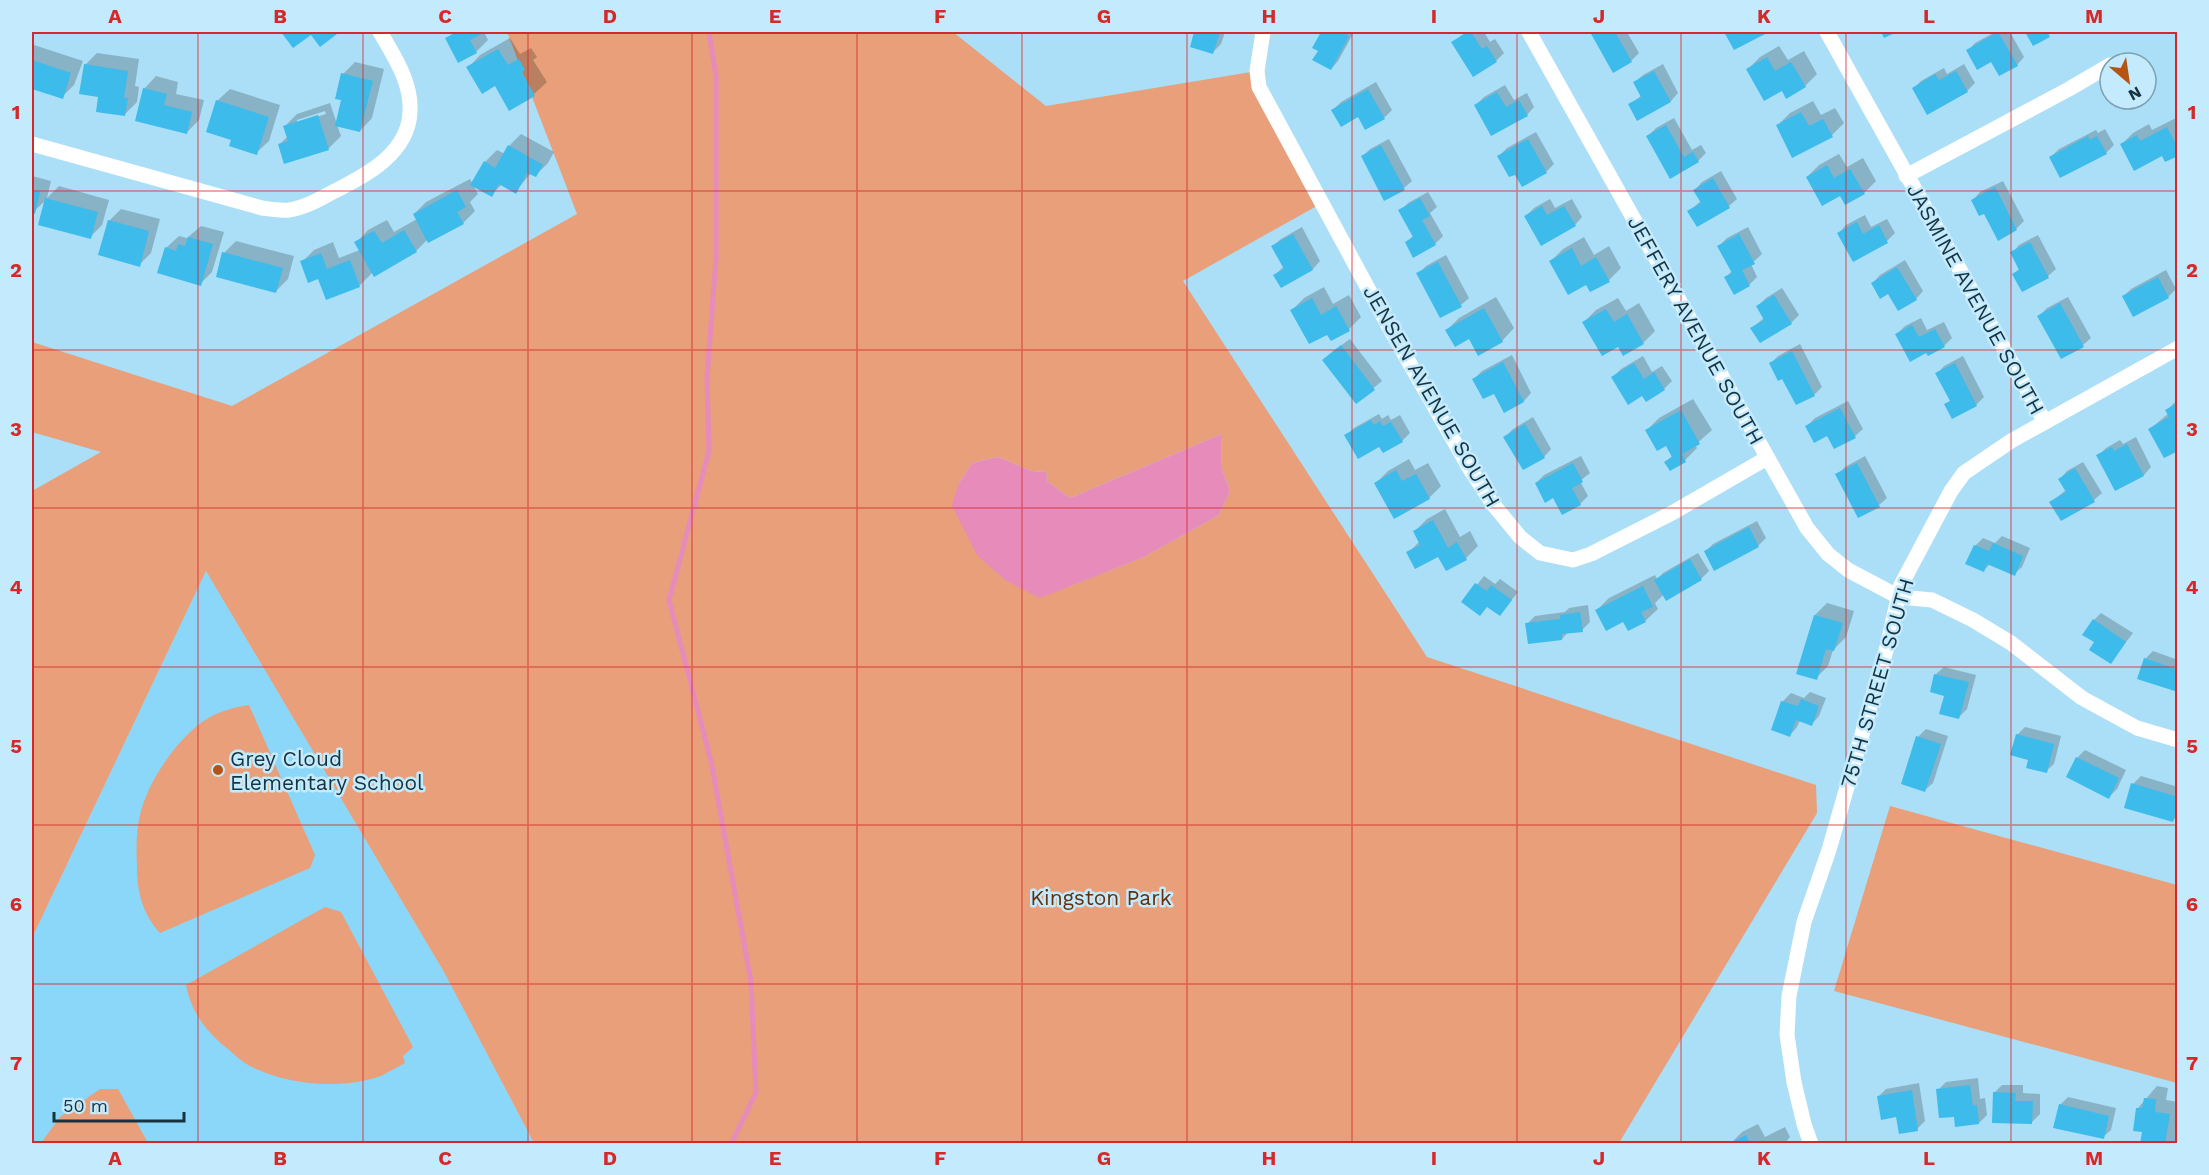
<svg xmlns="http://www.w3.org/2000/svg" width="2209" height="1175" viewBox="0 0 2209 1175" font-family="'Work Sans',sans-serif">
<rect width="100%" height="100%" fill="#aadff7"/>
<path fill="#8ad7f9" d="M206,571L444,972L534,1143H32V938Z"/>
<g fill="#e89f7a" fill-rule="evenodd">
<path d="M507,32H953L1046,106L1257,71L1322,203L1183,281L1427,657L1816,785L1817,813L1619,1143H534L444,972L206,571L32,938V491L101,452L32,432V342L232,406L577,214ZM1222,434L1221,466L1230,491L1219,515L1142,558L1041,597L958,485L972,463L998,457L1031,471L1046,472L1047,481L1070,498Z"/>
<path d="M249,705L315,855L310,868L160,933C142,913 137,892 137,866C136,848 136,829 141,811C150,778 180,734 210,717C223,710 236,707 249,705Z"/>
<path d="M1890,806L2177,885V1083L1834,991Z"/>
<path d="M325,907L341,912L413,1047L403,1056L405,1063C397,1067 389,1072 381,1076C340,1090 288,1085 250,1066C242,1062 235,1055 228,1049C207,1033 191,1012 186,985Z"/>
<path d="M100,1089H118L148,1143H41L60,1117Z"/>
</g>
<path fill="#e78bbb" d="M1222,434L1221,466L1230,491L1219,515L1142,558L1040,598L1005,580L977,555L952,506L958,485L972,463L998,457L1031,471L1046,472L1047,481L1070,498Z"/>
<g fill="#0003" fill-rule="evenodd">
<path d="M283,32H337L320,45L311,33L293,46Z"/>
<path d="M454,32H484L488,40L476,52L447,39Z"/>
<path d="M1196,32H1225L1221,44L1213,52L1191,46Z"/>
<path d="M1323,32H1354L1338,61L1331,69L1320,50L1314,47Z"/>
<path d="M1466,32H1484L1490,42L1495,39L1504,53L1496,61L1453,42Z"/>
<path d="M1592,32H1627L1639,53L1631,61L1614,71Z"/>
<path d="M1725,32H1766L1734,48Z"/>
<path d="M1995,32H2010L2024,57L2017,65L1991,60L1968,51L1975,43Z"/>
<path d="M2027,32H2053L2034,44Z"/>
<path d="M510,38L520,54L531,48L537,57L533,60L547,82L534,94L509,109L495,84L468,68L480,55Z"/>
<path d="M34,45L83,61L74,85L62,97L32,87V47Z"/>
<path d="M1779,46L1788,60L1804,51L1817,74L1805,86L1782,88L1748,69L1760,57Z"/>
<path d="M97,53L139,59L135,86L139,87L137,102L125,114L100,96L85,65Z"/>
<path d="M355,62L384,69L372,118L360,131L337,125L341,136L328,149L279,145L288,136L285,126L297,114L330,103L337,124L343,99V74ZM325,111L326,114L297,123V120Z"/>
<path d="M1663,64L1678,93L1671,101L1638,119L1630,105L1642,95L1635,82L1643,75Z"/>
<path d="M1964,64L1975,83L1967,91L1914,88L1921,81L1944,68L1947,74Z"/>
<path d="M156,76L178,82L176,94L204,100L199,120L187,132L144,89Z"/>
<path d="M1376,82L1392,110L1384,118L1333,110L1341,102Z"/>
<path d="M1505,85L1514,100L1527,93L1534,107L1527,115L1476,105L1484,97Z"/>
<path d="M230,89L280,105L269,141L256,153L217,101Z"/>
<path d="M1813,101L1821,115L1835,108L1844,123L1832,135L1778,125L1790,113Z"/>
<path d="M2178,117V154H2163L2121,145L2133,133L2149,124L2152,130Z"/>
<path d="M1674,118L1692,150L1701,145L1706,153L1698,161L1671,177L1648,136L1656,128Z"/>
<path d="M2105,129L2114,145L2106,153L2051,157L2059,149L2096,130L2098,133Z"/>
<path d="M1536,132L1554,164L1546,172L1499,156L1507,148Z"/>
<path d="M521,134L554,152L548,163L535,176L531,173L515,192L502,184L491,195L485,162L497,150L505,154L509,146Z"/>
<path d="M1389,139L1412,181L1404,188L1362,157L1370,149Z"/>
<path d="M1839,154L1847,167L1863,158L1876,181L1864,193L1840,194L1807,177L1819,165Z"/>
<path d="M1721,171L1737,199L1729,206L1689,211L1701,201L1695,190L1702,182Z"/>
<path d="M32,176L51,181L47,198L59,186L109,200L102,225L90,237L46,200L32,213Z"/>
<path d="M470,179L478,194L470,202L475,211L463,223L428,239L416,251L373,272L359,286L319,277L302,262L314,250L333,242L339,258L360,250L356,243L368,230L387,220L394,232L417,219L414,214L426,202Z"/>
<path d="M2003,181L2024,221L2016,229L1984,212L1973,200L1980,192Z"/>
<path d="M1428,192L1437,207L1430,213L1443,236L1435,244L1414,256L1406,243L1414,235L1400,211L1408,203Z"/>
<path d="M1550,199L1555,208L1572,199L1582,217L1575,225L1526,216L1534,208Z"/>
<path d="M121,209L160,219L151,253L139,265L109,221Z"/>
<path d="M1865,215L1871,227L1887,219L1895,233L1887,241L1853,260L1839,233L1846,225Z"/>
<path d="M201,226L224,232L212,272L200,284L166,248L179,236L187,238Z"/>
<path d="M1302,227L1320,261L1313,269L1281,286L1275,275L1284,266L1273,246L1281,239Z"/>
<path d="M1748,227L1762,254L1751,264L1757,277L1749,285L1734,293L1726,277L1732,271L1719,246L1727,238Z"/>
<path d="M2038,235L2056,269L2048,276L2014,274L2020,268L2012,253L2019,245Z"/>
<path d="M1584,237L1594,255L1609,246L1621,268L1609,280L1587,283L1551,261L1563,249Z"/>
<path d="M236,241L294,256L288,279L276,291L224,253Z"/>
<path d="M1446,255L1469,298L1461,305L1418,274L1426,266Z"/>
<path d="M1905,260L1923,291L1916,299L1888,292L1873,283L1880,275Z"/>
<path d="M2166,270L2176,289L2168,297L2133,315L2123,297L2131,289Z"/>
<path d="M1324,287L1333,304L1349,295L1361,317L1349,329L1328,333L1292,310L1304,298Z"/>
<path d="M1782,288L1799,315L1791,323L1752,328L1765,317L1758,306L1766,298Z"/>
<path d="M1496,297L1514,328L1502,341L1469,337L1447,330L1459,318Z"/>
<path d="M2068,297L2091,338L2083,345L2039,316L2047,308Z"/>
<path d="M1618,298L1626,311L1639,303L1655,331L1643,343L1618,345L1584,322L1596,310Z"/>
<path d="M1921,318L1927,330L1944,322L1952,338L1944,346L1897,334L1905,326Z"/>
<path d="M1350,339L1382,381L1357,402L1332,352Z"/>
<path d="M1800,344L1822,387L1815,394L1797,403L1783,377L1770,364L1778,356Z"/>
<path d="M1512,355L1531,393L1524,401L1505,411L1495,392L1474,379L1482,371Z"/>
<path d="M1643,356L1652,372L1662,366L1672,381L1664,389L1643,394L1613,377L1621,369Z"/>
<path d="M1963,356L1984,397L1976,405H1946L1951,400L1937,374L1944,366Z"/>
<path d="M1693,399L1712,430L1695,445L1697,448L1685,460L1670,469L1666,462L1673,455L1666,444L1647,430L1659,418Z"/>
<path d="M2178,399V449L2150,429L2169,413L2167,410Z"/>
<path d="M1848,401L1863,429L1855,436L1828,434L1807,426L1815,418Z"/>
<path d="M1379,414L1382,419L1388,415L1391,420L1400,415L1410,433L1402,441L1380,445L1346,436L1354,428Z"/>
<path d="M1533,417L1551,449L1544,457L1505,437L1513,429Z"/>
<path d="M2136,437L2151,467L2144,475L2116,489L2098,456L2106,448L2120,440L2123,444Z"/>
<path d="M1581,456L1590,473L1580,481L1588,496L1580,504L1554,496L1536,483L1544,475Z"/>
<path d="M1865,456L1887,498L1879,505L1837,475L1845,467Z"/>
<path d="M1409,459L1415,470L1428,463L1441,486L1429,498L1376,483L1388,471Z"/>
<path d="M2083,462L2102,493L2094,500L2051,502L2066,490L2060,479L2067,471Z"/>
<path d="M1445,509L1460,537L1470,531L1478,546L1466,558L1408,553L1420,541L1415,531L1427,519Z"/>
<path d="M1757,521L1766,538L1758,546L1705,552L1713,544Z"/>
<path d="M2002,536L2030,548L2022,567L2014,574L1990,564L1983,571L1967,564L1975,546L1983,538L1995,543Z"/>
<path d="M1698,553L1709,571L1701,579L1664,594L1655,603L1658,609L1645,621L1629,629L1624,620L1597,610L1609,598L1655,575L1657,579L1663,573Z"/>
<path d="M1484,576L1495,584L1500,579L1518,592L1500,614L1488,606L1463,602Z"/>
<path d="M1827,603L1854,611L1846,637L1833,650L1828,666L1816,678L1798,673L1815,615Z"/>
<path d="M1588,605L1590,622L1582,630L1568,632L1562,639L1527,624L1535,616L1565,612L1569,608Z"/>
<path d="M2101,613L2133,633L2110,663L2096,642L2094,620Z"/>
<path d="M2153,651L2178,660V690L2145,659Z"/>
<path d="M1944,667L1976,675L1967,709L1959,717L1936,674Z"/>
<path d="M1810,692L1826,698L1819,716L1812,724L1800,720L1797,727L1790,735L1773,729L1783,701L1791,693L1804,698Z"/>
<path d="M2025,727L2061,736L2054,764L2046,771L2030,759L2017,735Z"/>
<path d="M1926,729L1948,736L1933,783L1925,790L1903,783L1918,737Z"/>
<path d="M2085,750L2126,770L2117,789L2109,797L2077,758Z"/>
<path d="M2141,776L2178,787V815L2172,821L2133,784Z"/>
<path d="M1978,1078L1980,1099L1985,1098L1987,1115L1979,1123L1955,1115L1938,1090L1946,1082Z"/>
<path d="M1919,1083L1925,1121L1917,1129L1897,1115L1879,1096L1886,1089Z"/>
<path d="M2002,1085H2023V1093L2040,1094V1114L2032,1122L1994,1093Z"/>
<path d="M2157,1086L2168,1088L2166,1100L2178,1102V1127L2174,1144H2142L2144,1131L2138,1108Z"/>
<path d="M2068,1097L2116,1108L2111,1130L2103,1137L2060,1105Z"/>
<path d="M1758,1124L1765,1137L1785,1127L1790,1137L1784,1144H1730L1742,1132Z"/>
</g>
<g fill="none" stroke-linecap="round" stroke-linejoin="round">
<path stroke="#e78bbb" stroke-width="5" d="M709,32L716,76V259L707,377L709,451L669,600L711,761L751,982L756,1093L731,1144"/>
</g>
<g fill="#3dbbea">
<path d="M281,32H336L337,34L320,47L311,35L293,48Z"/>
<path d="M454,32H485L470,40L477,53L458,63L445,38L455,33Z"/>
<path d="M1194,32H1220L1213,54L1190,47Z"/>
<path d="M1321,32H1341L1349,36L1331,70L1312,60L1318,51L1312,48Z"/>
<path d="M1468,32H1471L1482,49L1487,46L1497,62L1473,77L1451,42Z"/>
<path d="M1590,32H1615L1632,62L1613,73Z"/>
<path d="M1724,32H1769L1734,50Z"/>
<path d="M1881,32H1897L1884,38Z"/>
<path d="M1998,32L2018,66L1999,76L1991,62L1977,70L1966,50Z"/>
<path d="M2025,32H2047L2050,37L2033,46Z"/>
<path d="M498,49L508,65L519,59L525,70L522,72L535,96L509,111L495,86L482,94L466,67Z"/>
<path d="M1767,57L1775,71L1791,62L1806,87L1786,99L1782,91L1764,101L1746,69Z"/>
<path d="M32,60L71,73L63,99L32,89Z"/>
<path d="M84,64L128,71L124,98H128L125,116L96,112L98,97L79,94Z"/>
<path d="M1654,71L1671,102L1637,121L1628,104L1641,97L1633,82Z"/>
<path d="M1956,71L1968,92L1927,115L1912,88L1935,74L1939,80Z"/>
<path d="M341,73L373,81L360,132L335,126L341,100L335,99Z"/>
<path d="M143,88L167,94L164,105L192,112L187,134L135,121Z"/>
<path d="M1368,89L1385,119L1365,130L1358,117L1341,127L1331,110Z"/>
<path d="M1497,92L1506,107L1519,100L1528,116L1491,136L1474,105Z"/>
<path d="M216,100L269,117L257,155L229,146L231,140L206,132Z"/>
<path d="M1801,112L1809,126L1823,119L1833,137L1792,158L1776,125Z"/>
<path d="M318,115L329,150L284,164L278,144L288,141L283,126Z"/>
<path d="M1666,125L1684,157L1693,152L1699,162L1670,179L1646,136Z"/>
<path d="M2167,127L2178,148V156L2165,162L2162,156L2134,171L2120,144L2137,135L2140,141Z"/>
<path d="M2088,136L2090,140L2097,136L2107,154L2060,178L2049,157Z"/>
<path d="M1528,139L1547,173L1522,187L1515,175L1509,177L1497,156Z"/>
<path d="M508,145L543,165L536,177L527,173L516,194L499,184L492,197L470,185L484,161L495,168Z"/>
<path d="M1381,145L1405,190L1384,201L1361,156Z"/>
<path d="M1827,165L1834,178L1850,169L1865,194L1845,205L1840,196L1822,206L1806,177Z"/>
<path d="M1713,178L1730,208L1697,227L1687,211L1701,203L1693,190Z"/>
<path d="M1995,187L2017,230L1998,241L1984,214L1979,216L1971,200Z"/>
<path d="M457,190L466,207L457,212L464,224L428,243L413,214Z"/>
<path d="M32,191L40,192L35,214L32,213Z"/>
<path d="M45,198L98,212L91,239L38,225Z"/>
<path d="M1420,198L1430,216L1422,220L1436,245L1413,258L1405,242L1413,237L1398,210Z"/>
<path d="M1542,206L1547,215L1564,206L1576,226L1541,246L1524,216Z"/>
<path d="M108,220L149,231L140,267L98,255Z"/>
<path d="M1857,222L1863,234L1879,225L1888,243L1853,262L1837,233Z"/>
<path d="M404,230L417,252L374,277L354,242L374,231L382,243Z"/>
<path d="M1293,234L1313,270L1281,288L1273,275L1284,269L1271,246Z"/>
<path d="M1739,234L1755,264L1742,270L1750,286L1734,295L1724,277L1732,273L1717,246Z"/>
<path d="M188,237L213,244L201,286L157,273L165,247L176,251L178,244L185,246Z"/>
<path d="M2030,242L2049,278L2022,292L2012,274L2019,270L2010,252Z"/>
<path d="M1572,248L1581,266L1596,257L1610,282L1590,292L1586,285L1568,295L1549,261Z"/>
<path d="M222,252L283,268L276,293L216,277Z"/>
<path d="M321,253L327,269L350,260L360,287L326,300L318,279L308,283L300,261Z"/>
<path d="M1438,262L1462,307L1440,318L1416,273Z"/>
<path d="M1897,267L1917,300L1898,311L1888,294L1880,299L1871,283Z"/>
<path d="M2158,277L2169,298L2133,317L2122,296Z"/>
<path d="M1774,295L1792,324L1760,343L1750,328L1764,320L1756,306Z"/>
<path d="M1312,298L1321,315L1336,306L1350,331L1331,341L1327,335L1309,344L1290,310Z"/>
<path d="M2060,303L2084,347L2061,359L2037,316Z"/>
<path d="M1484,308L1503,342L1478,356L1469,339L1455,347L1445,330Z"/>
<path d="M1606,309L1614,322L1627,314L1644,344L1623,356L1618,347L1602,356L1582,322Z"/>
<path d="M1912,325L1919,337L1935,329L1945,347L1928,356L1926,353L1910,362L1895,334Z"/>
<path d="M1341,345L1375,390L1356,404L1322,360Z"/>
<path d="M1792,351L1815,396L1796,405L1782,379L1778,381L1769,363Z"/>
<path d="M1503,362L1524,402L1504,413L1494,394L1483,399L1472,379Z"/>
<path d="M1634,363L1644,379L1654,372L1665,390L1646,402L1642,396L1628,405L1611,377Z"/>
<path d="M1955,363L1977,406L1952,419L1944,404L1950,401L1935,373Z"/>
<path d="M2178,403V451L2164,458L2148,429L2169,417L2165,410Z"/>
<path d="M1840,408L1856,438L1834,449L1827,436L1814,443L1805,426Z"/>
<path d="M1681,410L1700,444L1682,454L1686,462L1670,471L1664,462L1672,457L1666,446L1657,451L1645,430Z"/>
<path d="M1371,420L1374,425L1380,421L1383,426L1391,422L1403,442L1383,453L1379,447L1358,459L1344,435Z"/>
<path d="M1525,424L1545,458L1523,470L1503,437Z"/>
<path d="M2127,444L2144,476L2115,491L2096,455L2112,447L2114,451Z"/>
<path d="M1573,463L1583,482L1572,488L1581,505L1562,515L1553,498L1545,503L1535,483Z"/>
<path d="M1857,463L1880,507L1858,518L1835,474Z"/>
<path d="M2075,468L2095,502L2061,521L2049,502L2066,492L2058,479Z"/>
<path d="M1396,470L1402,481L1416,474L1430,499L1394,519L1374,483Z"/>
<path d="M1433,520L1448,548L1457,542L1467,560L1446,571L1438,557L1415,569L1406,552L1420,545L1413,531Z"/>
<path d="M1749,527L1759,547L1714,571L1704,551Z"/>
<path d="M1993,543L2023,556L2015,576L1987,564L1984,572L1965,564L1974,545L1989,551Z"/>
<path d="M1690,559L1702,580L1666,601L1654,580Z"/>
<path d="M1475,583L1487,591L1491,585L1512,600L1500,616L1487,607L1480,616L1461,602Z"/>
<path d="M1643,586L1653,607L1641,612L1646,622L1628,631L1623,622L1606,631L1595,610Z"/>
<path d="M1580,612L1583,632L1562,634V640L1528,644L1525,623L1560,619V615Z"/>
<path d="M1814,615L1843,623L1834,651L1826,649L1817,680L1796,674Z"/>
<path d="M2093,619L2126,642L2111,664L2089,650L2094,642L2082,635Z"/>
<path d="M2144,658L2178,670V692L2137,679Z"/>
<path d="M1934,674L1969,682L1959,719L1939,714L1944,696L1930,692Z"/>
<path d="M1801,699L1819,706L1812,726L1796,720L1790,737L1771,730L1781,701L1798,706Z"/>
<path d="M2016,734L2054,744L2047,773L2026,768L2028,760L2010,755Z"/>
<path d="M1916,736L1941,744L1925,792L1901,784Z"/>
<path d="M2076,757L2119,778L2109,799L2066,777Z"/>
<path d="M2131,783L2178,797V807L2173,822L2124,808Z"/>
<path d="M1970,1085L1973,1106L1977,1105L1979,1124L1955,1127L1954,1117L1939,1118L1936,1089Z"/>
<path d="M1912,1090L1918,1131L1899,1134L1896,1117L1881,1120L1877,1096Z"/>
<path d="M1993,1092L2016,1093L2015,1101H2033L2032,1124L1992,1123Z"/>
<path d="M2144,1098L2156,1099L2155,1112L2170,1114L2165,1144H2140L2142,1132L2133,1131L2136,1108H2142Z"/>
<path d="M2059,1104L2109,1116L2104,1139L2053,1128Z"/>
<path d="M1746,1135L1750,1144H1729Z"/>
</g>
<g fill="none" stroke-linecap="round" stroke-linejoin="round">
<g stroke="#fff" stroke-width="15">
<path d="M1263,32L1257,71L1259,87L1390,329L1470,469L1492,503L1520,537L1540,553L1573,560L1591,554L1672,513L1767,458"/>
<path d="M1529,32L1807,528L1828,554L1848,570L1899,597L1932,600L1973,620L2011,643L2082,698L2137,728L2178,740"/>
<path d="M1827,32L2045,422"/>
<path d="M32,144L262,208C270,209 280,211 289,210C304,208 318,200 331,193C364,176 408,155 410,112C412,83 394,56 380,32"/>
<path d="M1906,176L2069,89L2110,65"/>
<path d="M1811,1144L1804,1124L1794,1082L1787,1035L1789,996L1804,922L1829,850L1887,647L1901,585L1951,491L1964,473L2011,441L2178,348"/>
</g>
</g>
<path fill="none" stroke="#d62828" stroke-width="1.5" stroke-opacity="0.55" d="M198,32V1144M363,32V1144M528,32V1144M692,32V1144M857,32V1144M1022,32V1144M1187,32V1144M1352,32V1144M1517,32V1144M1681,32V1144M1846,32V1144M2011,32V1144M32,191H2178M32,350H2178M32,508H2178M32,667H2178M32,825H2178M32,984H2178"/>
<circle fill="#b55414" stroke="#c3eafd" stroke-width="2" cx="218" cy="770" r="6"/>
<g text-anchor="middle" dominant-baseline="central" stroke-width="5" stroke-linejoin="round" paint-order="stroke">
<g font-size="21" fill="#17333f" stroke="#c3eafd">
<text transform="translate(1976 299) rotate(61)">JASMINE AVENUE SOUTH</text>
<text transform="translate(1696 330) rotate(61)">JEFFERY AVENUE SOUTH</text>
<text transform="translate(1432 396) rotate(60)">JENSEN AVENUE SOUTH</text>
<text transform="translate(1877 683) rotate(-74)">75TH STREET SOUTH</text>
</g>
<g font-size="21" fill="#17333f" stroke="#c3eafd" text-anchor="start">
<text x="230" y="758">Grey Cloud<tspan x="230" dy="24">Elementary School</tspan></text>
</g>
<g font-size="21" fill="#672e09" stroke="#c3eafd">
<text x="1101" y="897">Kingston Park</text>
</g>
</g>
<rect width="2209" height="1175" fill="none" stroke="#c3eafd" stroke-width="66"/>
<g transform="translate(2128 81) rotate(151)"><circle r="28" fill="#c3eafd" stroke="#7ea1b1" stroke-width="1.5"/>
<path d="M0-4.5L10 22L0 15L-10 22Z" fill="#b55414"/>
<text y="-9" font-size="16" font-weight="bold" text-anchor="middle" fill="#17333f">N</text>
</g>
<path d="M54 1112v9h130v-9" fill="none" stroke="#17333f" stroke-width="3"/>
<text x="63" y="1112" font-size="18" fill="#17333f" stroke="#c3eafd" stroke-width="4.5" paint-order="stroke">50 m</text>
<rect x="33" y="33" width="2143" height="1109" fill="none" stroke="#d62828" stroke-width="2"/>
<g font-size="20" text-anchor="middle" font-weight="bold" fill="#d62828">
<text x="115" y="23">A</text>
<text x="280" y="23">B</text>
<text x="445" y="23">C</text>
<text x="610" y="23">D</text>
<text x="775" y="23">E</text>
<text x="940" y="23">F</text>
<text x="1104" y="23">G</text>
<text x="1269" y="23">H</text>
<text x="1434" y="23">I</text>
<text x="1599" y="23">J</text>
<text x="1764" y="23">K</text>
<text x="1929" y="23">L</text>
<text x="2094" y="23">M</text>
<text x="16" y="119">1</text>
<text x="2192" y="119">1</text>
<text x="16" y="277">2</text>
<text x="2192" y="277">2</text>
<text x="16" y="436">3</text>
<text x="2192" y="436">3</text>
<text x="16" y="594">4</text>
<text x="2192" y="594">4</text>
<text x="16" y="753">5</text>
<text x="2192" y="753">5</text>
<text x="16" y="911">6</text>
<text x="2192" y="911">6</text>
<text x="16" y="1070">7</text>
<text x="2192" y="1070">7</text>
<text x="115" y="1165">A</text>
<text x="280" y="1165">B</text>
<text x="445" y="1165">C</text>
<text x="610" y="1165">D</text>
<text x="775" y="1165">E</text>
<text x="940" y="1165">F</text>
<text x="1104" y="1165">G</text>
<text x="1269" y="1165">H</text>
<text x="1434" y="1165">I</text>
<text x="1599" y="1165">J</text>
<text x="1764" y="1165">K</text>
<text x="1929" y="1165">L</text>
<text x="2094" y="1165">M</text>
</g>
</svg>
